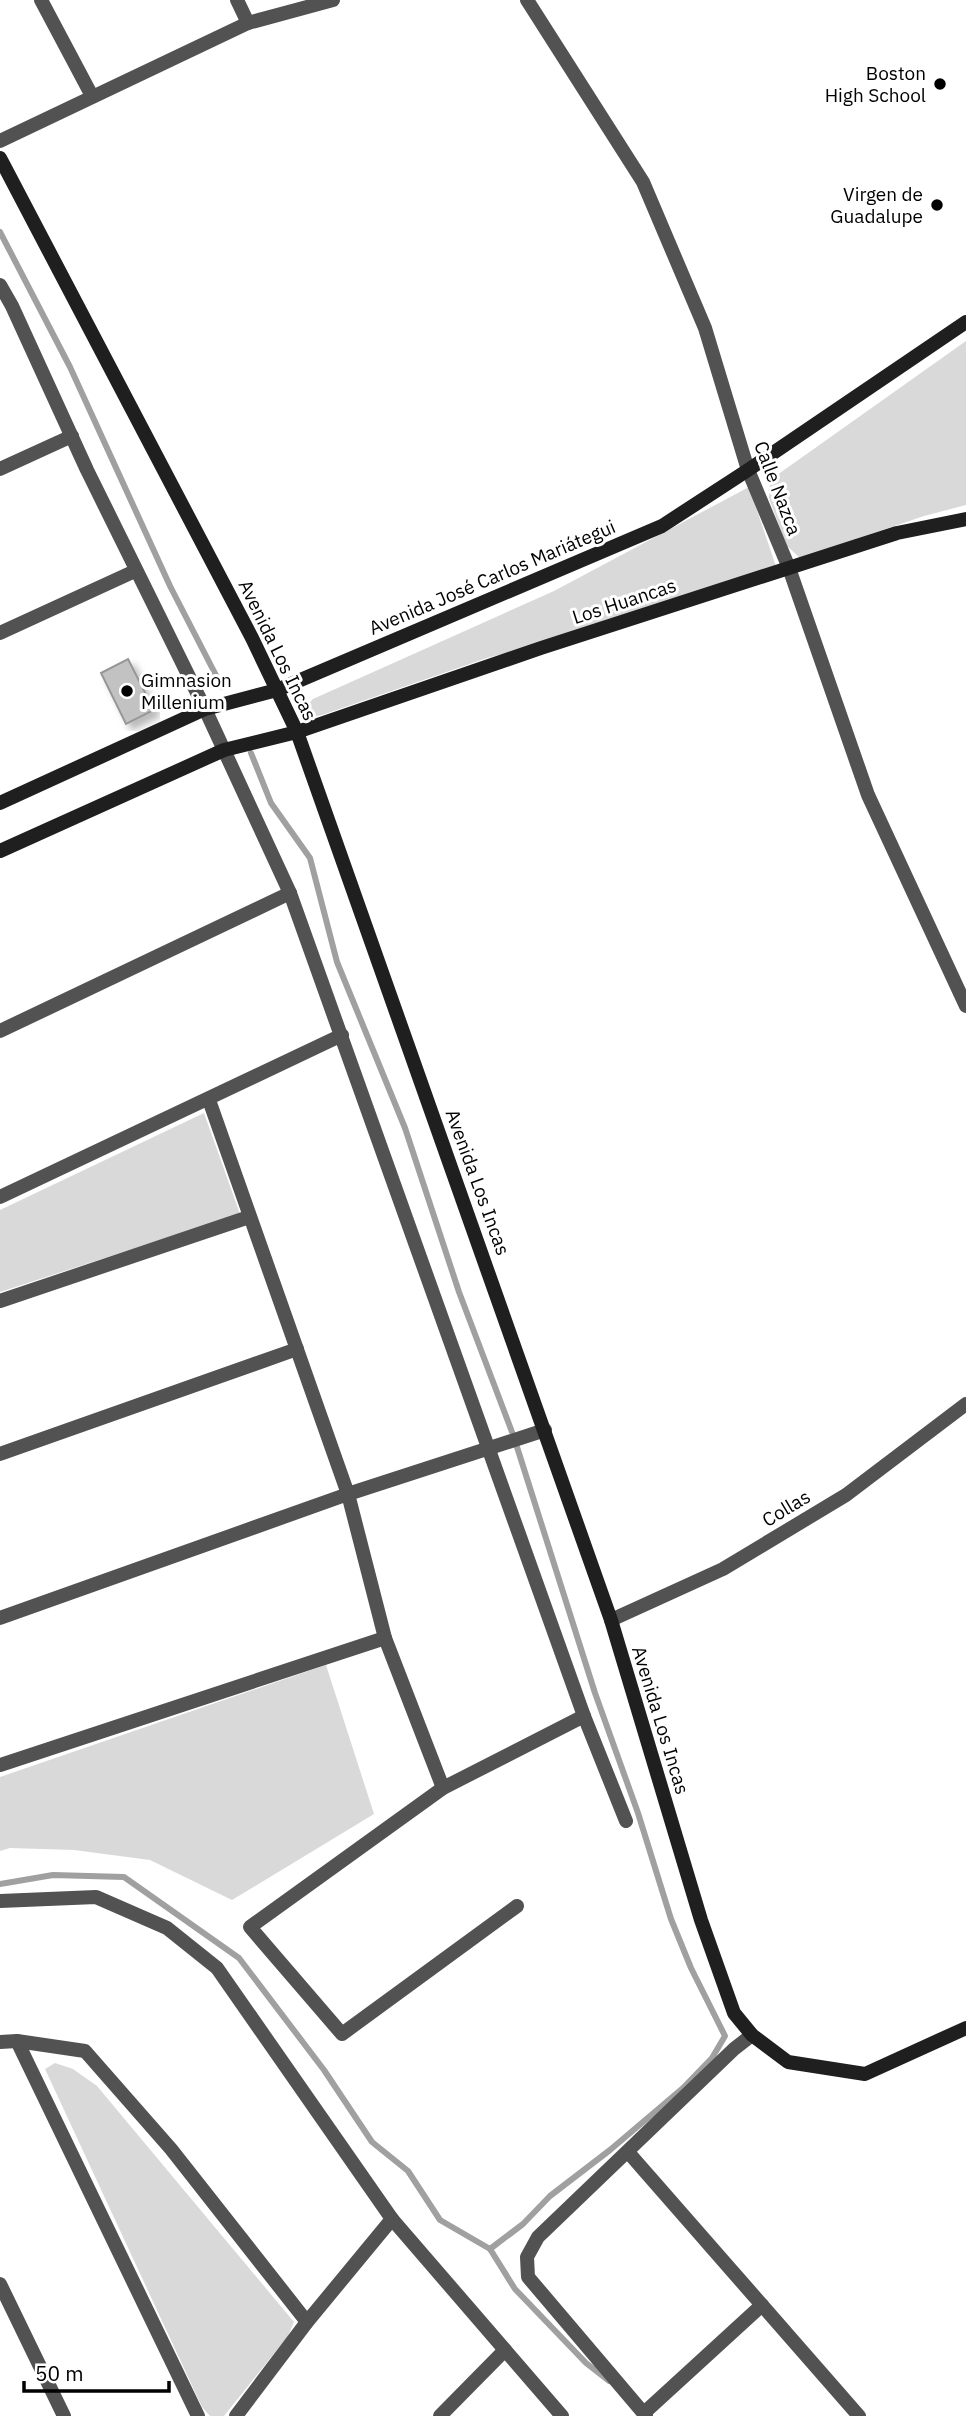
<svg xmlns="http://www.w3.org/2000/svg" width="966" height="2416" viewBox="0 0 966 2416" font-family="'IBM Plex Sans',sans-serif">
<defs>
<filter id="shadow"><feDropShadow dx="6" dy="6" stdDeviation="3.5" flood-color="#0004"/></filter>
</defs>
<rect width="100%" height="100%" fill="#fff"/>
<g fill="#d9d9d9">
<path d="M966,341V505L924,516L800,558L786,545L769,498L770,480Z"/>
<path d="M749,487L780,578L487,658L322,715L313,717L307,714L308,704L313,699L554,591Z"/>
<path d="M204,1113L240,1214L0,1292V1210Z"/>
<path d="M326,1665L374,1814L232,1900L150,1860L74,1850L10,1848L0,1851V1777Z"/>
<path d="M55,2063L73,2069L97,2086L294,2322L288,2336L224,2416H210L202,2407L45,2069Z"/>
</g>
<g fill="none" stroke-linecap="round" stroke-linejoin="round">
<g stroke="#a0a0a0" stroke-width="6">
<path d="M0,232L70,367L170,586L222,687"/>
<path d="M251,753L271,803L310,858L337,962L405,1128L459,1292L512,1432"/>
<path d="M0,1884L53,1875L124,1877L239,1958L324,2070L372,2142L408,2171L440,2220L490,2249L515,2289L586,2363L609,2381"/>
<path d="M490,2249L523,2224L550,2196L610,2150L683,2088L712,2058L725,2036L691,1968L671,1919L638,1813L595,1693L517,1447"/>
</g>
</g>
<path fill="#c2c2c2" stroke="#969696" stroke-width="2" filter="url(#shadow)" d="M128,659L154,710L126,724L101,673Z"/>
<g fill="none" stroke-linecap="round" stroke-linejoin="round">
<g stroke="#525252" stroke-width="14">
<path d="M41,0L92,96"/>
<path d="M237,0L248,23"/>
<path d="M527,0L643,182L705,328L748,470L789,568L868,795L966,1006"/>
<path d="M0,141L248,23L333,0"/>
<path d="M0,285L12,306L87,470L205,709L290,893L584,1716L626,1821"/>
<path d="M0,469L72,436"/>
<path d="M0,633L135,571"/>
<path d="M0,1031L290,893"/>
<path d="M209,1100L348,1494L385,1638L443,1788"/>
<path d="M0,1197L342,1035"/>
<path d="M0,1301L249,1217"/>
<path d="M0,1454L297,1349"/>
<path d="M0,1618L348,1494L545,1430"/>
<path d="M611,1620L723,1569L846,1495L966,1404"/>
<path d="M0,1765L385,1638"/>
<path d="M0,1901L96,1897L167,1928L217,1968L392,2219L562,2416"/>
<path d="M517,1906L342,2034L250,1927L443,1788L584,1716"/>
<path d="M17,2041L198,2416"/>
<path d="M0,2042L17,2041L85,2051L171,2149L307,2322"/>
<path d="M628,2152L859,2416"/>
<path d="M0,2284L64,2416"/>
<path d="M644,2413L762,2305"/>
<path d="M236,2416L307,2322L392,2219"/>
<path d="M440,2416L505,2350"/>
<path d="M646,2416L528,2277L527,2257L538,2237L734,2049L752,2035"/>
</g>
<g stroke="#1f1f1f" stroke-width="14">
<path d="M0,158L252,638L297,732L611,1620L701,1920L734,2013L752,2035L788,2062L865,2074L966,2028"/>
<path d="M0,803L205,709L277,690L662,526L748,470L966,322"/>
<path d="M0,851L224,750L297,732L541,648L897,533L966,519"/>
</g>
</g>
<g fill="#000" stroke="#fff" stroke-width="2.5">
<circle cx="940" cy="84" r="7"/>
<circle cx="937" cy="205" r="7"/>
<circle cx="127" cy="691" r="7"/>
</g>
<g text-anchor="middle" dominant-baseline="central" stroke-width="6" stroke-linejoin="round" paint-order="stroke">
<g font-size="19" fill="#000" stroke="#fff" text-anchor="end">
<text x="926" y="73">Boston<tspan x="926" dy="22">High School</tspan></text>
<text x="923" y="194">Virgen de<tspan x="923" dy="22">Guadalupe</tspan></text>
<text x="141" y="680" text-anchor="start">Gimnasion<tspan x="141" dy="22">Millenium</tspan></text>
</g>
<g font-size="19" fill="#000" stroke="#fff">
<text transform="translate(778 488) rotate(69)">Calle Nazca</text>
<text transform="translate(492 577) rotate(-23)">Avenida José Carlos Mariátegui</text>
<text transform="translate(624 601) rotate(-18)">Los Huancas</text>
<text transform="translate(278 650) rotate(64)">Avenida Los Incas</text>
<text transform="translate(478 1182) rotate(70)">Avenida Los Incas</text>
<text transform="translate(786 1508) rotate(-31)">Collas</text>
<text transform="translate(661 1720) rotate(73)">Avenida Los Incas</text>
</g>
</g>
<path d="M24 2381v10h145v-10" fill="none" stroke="#000000" stroke-width="3.5"/>
<text x="35" y="2381" font-size="21" fill="#000000" stroke="#ffffff" stroke-width="5" paint-order="stroke">50 m</text>
</svg>
